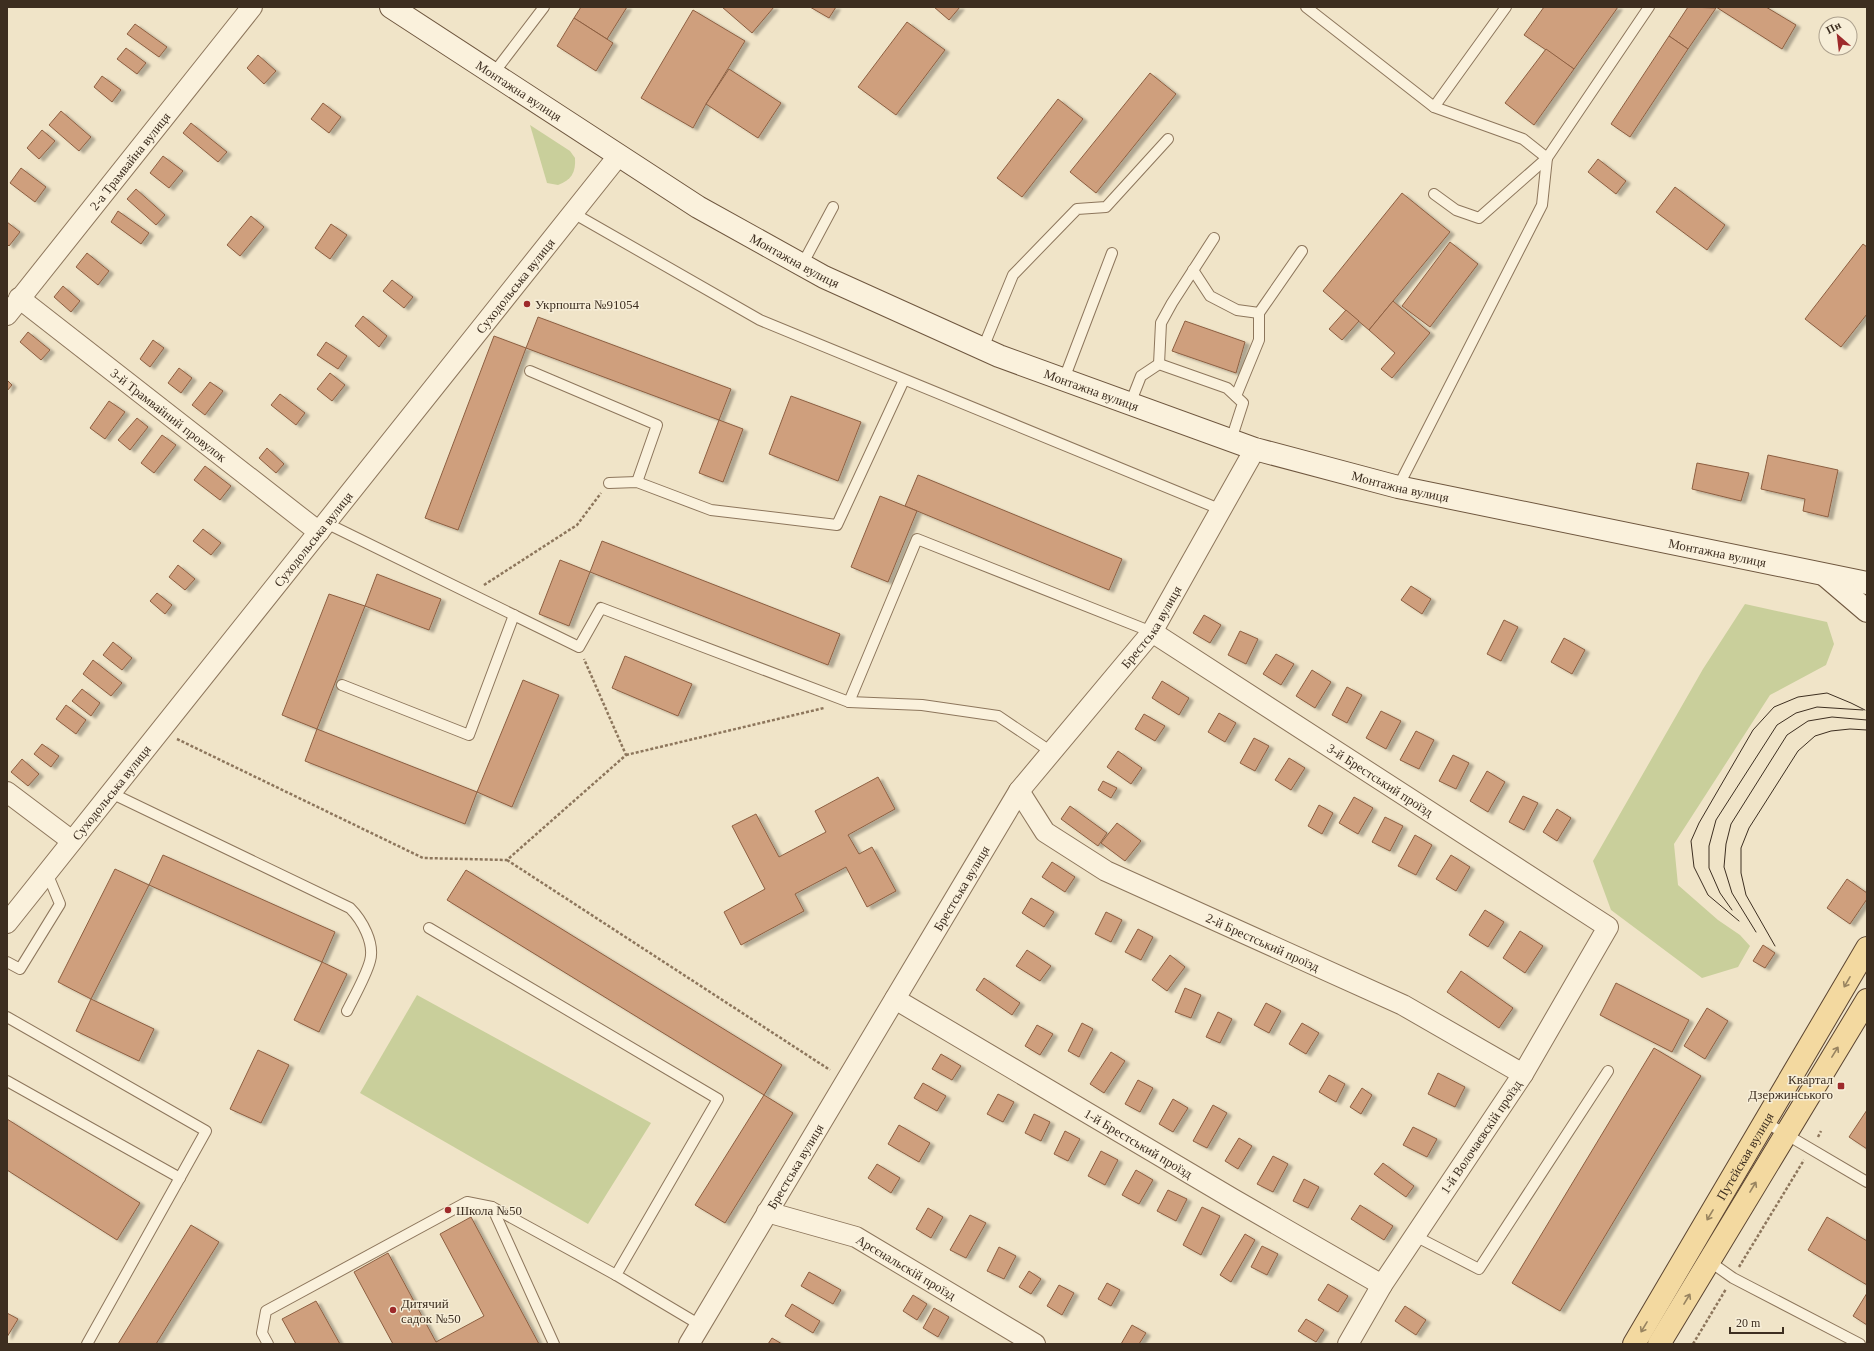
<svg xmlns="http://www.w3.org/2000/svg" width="1874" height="1351" viewBox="0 0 1874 1351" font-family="'Times New Roman',serif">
<defs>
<filter id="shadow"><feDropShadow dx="4.5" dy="2.5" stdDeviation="1" flood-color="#0004"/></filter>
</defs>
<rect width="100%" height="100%" fill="#f0e4c8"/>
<g fill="#c9cf9b">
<path d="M530,125L570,151L575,158C576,173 571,180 558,185L547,183Z"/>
<path d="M1745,604L1827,622L1834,644L1826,665L1770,695L1674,844L1678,885L1718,920L1740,935L1750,946L1738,967L1702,978L1611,910L1593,861L1703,669Z"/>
<path d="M417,995L651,1123L588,1224L360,1093Z"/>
</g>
<g fill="#cf9f7d" stroke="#8d5f41" filter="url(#shadow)">
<path d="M581,7H627L607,39L574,18Z"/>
<path d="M722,7H774L752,33Z"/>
<path d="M810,7H836L829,18Z"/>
<path d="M934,7H960L949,20Z"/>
<path d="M1544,7H1618L1574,69L1524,35Z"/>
<path d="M1688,7L1716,8L1688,49L1669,36Z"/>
<path d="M1716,7H1766L1796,25L1782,49Z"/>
<path d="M693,10L745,41L706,104L693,128L641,98Z"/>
<path d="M574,18L613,43L596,71L557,46Z"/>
<path d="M907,22L945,50L896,115L858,87Z"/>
<path d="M135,24L167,47L159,57L127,34Z"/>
<path d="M1669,36L1688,49L1630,137L1611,124Z"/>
<path d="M126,48L146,63L137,74L117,59Z"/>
<path d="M1546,49L1574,69L1534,125L1505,103Z"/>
<path d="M258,55L276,71L264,84L247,68Z"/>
<path d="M729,69L781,103L758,138L706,104Z"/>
<path d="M1150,73L1176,94L1096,193L1070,172Z"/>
<path d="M102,76L121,90L112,102L94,87Z"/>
<path d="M1058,99L1083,119L1022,197L997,178Z"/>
<path d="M323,103L341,117L329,133L311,119Z"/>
<path d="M61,111L91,137L79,151L49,125Z"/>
<path d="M191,123L227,152L218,162L183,133Z"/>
<path d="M42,130L55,141L39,159L27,148Z"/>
<path d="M163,156L183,171L169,188L150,173Z"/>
<path d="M1598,159L1626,181L1616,194L1588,172Z"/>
<path d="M21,168L46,187L35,202L10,183Z"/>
<path d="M1675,187L1725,225L1707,250L1656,212Z"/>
<path d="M136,189L165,215L156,225L127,199Z"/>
<path d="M1402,193L1450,232L1369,330L1323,291Z"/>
<path d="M118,211L149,233L141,244L111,222Z"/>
<path d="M251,216L264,227L240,256L227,245Z"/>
<path d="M7,222L20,232L9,246L7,244Z"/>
<path d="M331,224L347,235L330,259L315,248Z"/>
<path d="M1450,242L1478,264L1430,327L1402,306Z"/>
<path d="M1863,244L1867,247V314L1841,347L1805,319Z"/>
<path d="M87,253L109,271L98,285L76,267Z"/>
<path d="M392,280L413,297L404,308L383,291Z"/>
<path d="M63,286L80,301L71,312L54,297Z"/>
<path d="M1393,301L1430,333L1392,378L1381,369L1395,353L1369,330Z"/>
<path d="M1346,310L1359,321L1342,340L1329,329Z"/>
<path d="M363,316L387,336L379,347L355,326Z"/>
<path d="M538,317L731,389L719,420L526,348Z"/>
<path d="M1185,321L1245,342L1236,373L1172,351Z"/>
<path d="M28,332L50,350L41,360L20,342Z"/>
<path d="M494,336L526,348L458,530L425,518Z"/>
<path d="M153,340L164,348L150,367L140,359Z"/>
<path d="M326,342L347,356L338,369L317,355Z"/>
<path d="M179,368L192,378L181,393L168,383Z"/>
<path d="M330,373L345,385L332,401L317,389Z"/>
<path d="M7,380L12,385L7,391Z"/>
<path d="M210,382L223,391L205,415L192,405Z"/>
<path d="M280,394L305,413L296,425L271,405Z"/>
<path d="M791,396L861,422L838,481L769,454Z"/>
<path d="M109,401L125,412L105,439L90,428Z"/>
<path d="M137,418L148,427L130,450L118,440Z"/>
<path d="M719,420L743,429L723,482L699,473Z"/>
<path d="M162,435L176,445L154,473L141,463Z"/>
<path d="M267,448L284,464L276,473L259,458Z"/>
<path d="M1768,455L1838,470L1828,517L1803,511L1805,499L1761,489Z"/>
<path d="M1697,463L1749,473L1741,501L1692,489Z"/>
<path d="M205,466L231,486L220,500L194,480Z"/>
<path d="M918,475L1122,559L1109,590L905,506Z"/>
<path d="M880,496L917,511L888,582L851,567Z"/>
<path d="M203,529L221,543L211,555L193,541Z"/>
<path d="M602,541L840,634L828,665L590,572Z"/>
<path d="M560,560L590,572L569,626L539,614Z"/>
<path d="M178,565L195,579L185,590L169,577Z"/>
<path d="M377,574L441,599L429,630L365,606Z"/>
<path d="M1411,586L1431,599L1422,614L1401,600Z"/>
<path d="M157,593L172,605L165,614L150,601Z"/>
<path d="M329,594L365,606L317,729L282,715Z"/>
<path d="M1204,615L1221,625L1210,643L1193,633Z"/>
<path d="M1504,620L1518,627L1501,661L1487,654Z"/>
<path d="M1240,631L1258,639L1246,664L1228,655Z"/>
<path d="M1564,638L1585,650L1572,674L1551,662Z"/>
<path d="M113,642L132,658L122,670L103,655Z"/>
<path d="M1276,654L1294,664L1281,685L1263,674Z"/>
<path d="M625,656L692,684L678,716L612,688Z"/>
<path d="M93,660L122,683L111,696L83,674Z"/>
<path d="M1312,670L1331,682L1315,708L1296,696Z"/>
<path d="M523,680L559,695L512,807L477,792Z"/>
<path d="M1162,681L1189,698L1179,715L1152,698Z"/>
<path d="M1347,687L1362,695L1347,723L1332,715Z"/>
<path d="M82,689L100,703L91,716L72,701Z"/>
<path d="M66,705L86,720L76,734L56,719Z"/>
<path d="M1381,711L1401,721L1386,749L1366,738Z"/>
<path d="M1219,713L1236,723L1225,742L1208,732Z"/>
<path d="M1144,714L1165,726L1155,741L1135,729Z"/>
<path d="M317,729L477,792L465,824L305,761Z"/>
<path d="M1416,731L1434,740L1419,769L1400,760Z"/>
<path d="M1254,738L1269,746L1255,771L1240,763Z"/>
<path d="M42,744L59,756L51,767L34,754Z"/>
<path d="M1118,751L1142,768L1131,784L1107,767Z"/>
<path d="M1453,755L1469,763L1456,789L1439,781Z"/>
<path d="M1289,758L1305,768L1291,790L1275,780Z"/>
<path d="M22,759L39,774L28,786L11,772Z"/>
<path d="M1487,771L1505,782L1488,812L1470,801Z"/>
<path d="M878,777L895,809L848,835L859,854L872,847L896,891L867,907L846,867L795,894L804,911L741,945L724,912L765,889L732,826L756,814L779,857L826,832L815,811Z"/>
<path d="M1103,781L1117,788L1111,798L1098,790Z"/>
<path d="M1523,796L1538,803L1524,830L1509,822Z"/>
<path d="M1354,797L1373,808L1358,834L1339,823Z"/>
<path d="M1319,805L1333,813L1322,834L1308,826Z"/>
<path d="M1070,806L1107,833L1098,846L1061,819Z"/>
<path d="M1557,809L1571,818L1557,841L1543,832Z"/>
<path d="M1385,817L1403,826L1390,851L1372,842Z"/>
<path d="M1117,823L1141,841L1125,861L1101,843Z"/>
<path d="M1415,835L1432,845L1416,875L1398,866Z"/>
<path d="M163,855L335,932L322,962L149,885Z"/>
<path d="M1451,855L1470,867L1456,891L1436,879Z"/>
<path d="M1052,862L1075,877L1065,892L1042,877Z"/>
<path d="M115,869L149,885L91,999L58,982Z"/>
<path d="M466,870L782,1065L764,1095L447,900Z"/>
<path d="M1847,879L1867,893V899L1850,924L1827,908Z"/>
<path d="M1031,898L1054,912L1044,927L1022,913Z"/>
<path d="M1485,910L1504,922L1488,947L1469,935Z"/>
<path d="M1106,912L1122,920L1111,942L1095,934Z"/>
<path d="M1138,929L1153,937L1141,960L1125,952Z"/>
<path d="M1520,931L1543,946L1525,973L1503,958Z"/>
<path d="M1763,945L1775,953L1765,968L1753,961Z"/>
<path d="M1027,950L1051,966L1040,981L1016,966Z"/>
<path d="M1170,955L1185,967L1167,991L1152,980Z"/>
<path d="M322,962L347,974L319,1032L294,1020Z"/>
<path d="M1461,971L1513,1008L1499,1028L1447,992Z"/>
<path d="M984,978L1020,1003L1012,1015L976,990Z"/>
<path d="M1616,983L1689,1020L1672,1052L1600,1015Z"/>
<path d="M1185,988L1201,995L1191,1018L1175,1012Z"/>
<path d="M91,999L154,1029L139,1061L76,1031Z"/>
<path d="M1266,1003L1281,1011L1269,1033L1254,1025Z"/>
<path d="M1707,1008L1728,1021L1705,1059L1684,1046Z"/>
<path d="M1218,1012L1232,1019L1220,1043L1206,1037Z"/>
<path d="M1082,1023L1093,1029L1079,1057L1068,1051Z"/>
<path d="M1302,1023L1319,1033L1306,1054L1289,1044Z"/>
<path d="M1037,1025L1053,1034L1040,1055L1025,1046Z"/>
<path d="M1654,1048L1701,1076L1560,1311L1512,1283Z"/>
<path d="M258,1050L289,1065L261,1123L230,1109Z"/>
<path d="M1111,1052L1125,1061L1104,1093L1090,1084Z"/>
<path d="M941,1054L961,1066L952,1080L932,1069Z"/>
<path d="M1438,1073L1465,1087L1455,1107L1428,1094Z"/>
<path d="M1329,1075L1345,1084L1336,1102L1319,1092Z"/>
<path d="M1138,1080L1153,1088L1140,1112L1125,1104Z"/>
<path d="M923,1083L946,1096L937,1111L914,1098Z"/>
<path d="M1362,1088L1372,1095L1361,1114L1350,1107Z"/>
<path d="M998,1094L1014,1102L1003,1122L987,1114Z"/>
<path d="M764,1095L793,1113L725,1223L695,1205Z"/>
<path d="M1173,1099L1188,1108L1173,1132L1159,1124Z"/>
<path d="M1213,1105L1227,1113L1207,1148L1193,1141Z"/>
<path d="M1867,1110V1149L1849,1137Z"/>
<path d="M1034,1114L1050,1122L1041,1141L1025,1133Z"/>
<path d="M7,1119L140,1203L117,1240L7,1170Z"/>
<path d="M899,1125L930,1143L919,1162L888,1144Z"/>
<path d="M1413,1127L1437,1139L1427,1157L1403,1145Z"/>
<path d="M1065,1131L1080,1139L1068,1161L1054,1154Z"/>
<path d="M1239,1138L1252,1146L1238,1169L1225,1161Z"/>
<path d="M1101,1151L1118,1160L1105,1185L1088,1176Z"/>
<path d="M1273,1156L1288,1164L1273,1192L1257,1184Z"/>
<path d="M1383,1163L1414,1186L1406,1197L1374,1174Z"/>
<path d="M877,1164L900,1178L891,1193L868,1178Z"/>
<path d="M1136,1170L1153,1180L1139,1204L1122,1195Z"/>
<path d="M1304,1179L1319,1187L1308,1208L1293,1201Z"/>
<path d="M1168,1190L1187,1199L1176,1221L1157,1211Z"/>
<path d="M1360,1205L1393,1226L1384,1240L1351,1219Z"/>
<path d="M1202,1207L1220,1216L1201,1255L1183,1245Z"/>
<path d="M928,1208L943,1217L931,1238L916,1229Z"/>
<path d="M970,1215L986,1223L966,1258L950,1250Z"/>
<path d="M471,1217L539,1344H393L354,1272L388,1253L436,1342L484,1316L440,1234Z"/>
<path d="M1827,1217L1867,1241V1285L1808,1250Z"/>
<path d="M191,1225L219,1242L156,1344H118Z"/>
<path d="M1245,1234L1255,1240L1231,1282L1220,1275Z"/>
<path d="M1262,1246L1278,1254L1267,1275L1251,1267Z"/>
<path d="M999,1247L1016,1256L1004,1279L987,1271Z"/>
<path d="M1029,1271L1041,1279L1031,1294L1019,1287Z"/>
<path d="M809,1272L841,1290L833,1304L801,1286Z"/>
<path d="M1107,1283L1120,1290L1111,1306L1098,1299Z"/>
<path d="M1328,1284L1348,1296L1338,1312L1318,1300Z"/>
<path d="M1059,1285L1074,1293L1062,1315L1047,1306Z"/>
<path d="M1867,1293V1325L1853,1316Z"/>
<path d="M913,1295L927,1304L917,1320L903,1311Z"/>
<path d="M316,1301L340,1344H296L282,1319Z"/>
<path d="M792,1304L820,1321L813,1333L785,1316Z"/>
<path d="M1405,1306L1426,1320L1416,1335L1395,1321Z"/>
<path d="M934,1308L949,1317L938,1337L923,1328Z"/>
<path d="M7,1313L18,1319L7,1337Z"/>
<path d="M1306,1319L1324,1330L1316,1342L1298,1331Z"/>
<path d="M1132,1325L1146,1333L1139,1344H1121Z"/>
<path d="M772,1338L782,1344H768Z"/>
</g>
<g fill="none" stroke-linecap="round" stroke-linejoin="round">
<g stroke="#8d765c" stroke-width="12">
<g id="lane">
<path d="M1306,7L1434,107L1523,139L1547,158"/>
<path d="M493,74L544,7"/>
<path d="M1434,107L1506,7"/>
<path d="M1434,194L1456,210L1479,218L1547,158L1649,7"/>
<path d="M573,213L760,320L1222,510"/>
<path d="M802,265L833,207"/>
<path d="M1193,270L1210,296L1237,310L1259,313"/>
<path d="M983,348L1013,275L1077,209L1106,207L1168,139"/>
<path d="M1159,364L1161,323L1172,303L1214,238"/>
<path d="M530,371L657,425L637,482"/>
<path d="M1064,379L1112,253"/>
<path d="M1236,396L1259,340V313L1302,251"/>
<path d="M1130,404L1141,376L1159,364L1227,388L1243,403L1231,440"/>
<path d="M609,483L637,482L711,510L837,525L904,380"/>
<path d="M1398,487L1542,205L1547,158"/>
<path d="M326,523L579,647L601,608L849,702L917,539L1152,632"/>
<path d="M342,685L469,735L514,615"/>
<path d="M849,702L922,705L998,716L1053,753"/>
<path d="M111,793L350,908C362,920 375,943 370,961C366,976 354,997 347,1011"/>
<path d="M429,928L718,1099L616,1275L700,1325"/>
<path d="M7,962L20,969L60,904L47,873"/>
<path d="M7,1017L206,1131L87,1344"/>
<path d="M7,1081L180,1178"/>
<path d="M1765,1122L1867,1182"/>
<path d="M492,1207L554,1344"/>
<path d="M1415,1236L1479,1269L1608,1071"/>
<path d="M1709,1261L1733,1278L1860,1344"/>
<path d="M268,1344L262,1333L266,1311L467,1202L492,1207L616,1275"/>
</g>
</g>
<g stroke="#8d765c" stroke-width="22">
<g id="street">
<path id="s1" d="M19,298L319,532"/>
<path id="s2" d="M7,315L252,7"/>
<path id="s3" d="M1152,632L1608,927L1523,1074L1382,1285L1348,1344"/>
<path id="s4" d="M1019,791L1045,832L1106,871L1403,1005L1523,1074"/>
<path d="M7,792L72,841"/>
<path id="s5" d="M7,923L619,155"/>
<path id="s6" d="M895,999L1233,1199L1382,1285"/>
<path id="s7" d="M767,1212L856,1237L1035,1344"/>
<path id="s8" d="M689,1344L1019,791L1152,632L1255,449"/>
</g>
</g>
<g stroke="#6f573f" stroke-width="24">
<g id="secondary">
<path id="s9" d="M391,7L698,207L824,277L999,356L1255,449L1398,487L1867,583"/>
<path d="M1826,576L1867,611"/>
</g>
</g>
<g stroke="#5b4430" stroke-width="24">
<g id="primary">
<path id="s10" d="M1634,1344L1867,948"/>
<path d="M1659,1344L1867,1000"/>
</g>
</g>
<g stroke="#8d765c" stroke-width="2.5" stroke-dasharray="3 2" stroke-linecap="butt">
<path d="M484,585L577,525L601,493"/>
<path d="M177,739L423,858L507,860L626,755L584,659"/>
<path d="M626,755L824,708"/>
<path d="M507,860L830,1070"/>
<path d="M1818,1137L1821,1131"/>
<path d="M1739,1267L1804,1160"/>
<path d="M1693,1344L1726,1289"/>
</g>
<use href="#lane" stroke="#faf1dc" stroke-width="10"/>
<use href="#street" stroke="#faf1dc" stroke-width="20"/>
<use href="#secondary" stroke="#faf1dc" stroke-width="22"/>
<use href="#primary" stroke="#f3d9a0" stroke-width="22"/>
<g stroke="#3d2e20" stroke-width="1">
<path d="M1732,910L1720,893L1709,868V846L1716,820L1777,725L1796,713L1817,707L1863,710"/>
<path d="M1739,921L1708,895L1694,867L1691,841L1699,823L1753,730L1774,707L1798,697L1827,693L1851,703L1865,710"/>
<path d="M1756,932L1732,893L1724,867L1726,844L1731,824L1787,735L1808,721L1832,717L1867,720"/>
<path d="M1775,946L1746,895L1741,873V848L1749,828L1798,751L1815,736L1831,731L1850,729L1867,730"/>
</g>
</g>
<defs><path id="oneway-shaft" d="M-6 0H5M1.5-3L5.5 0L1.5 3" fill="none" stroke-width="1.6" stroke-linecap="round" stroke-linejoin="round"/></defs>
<g stroke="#988460">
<use href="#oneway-shaft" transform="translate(1847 982) rotate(120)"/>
<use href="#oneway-shaft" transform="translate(1835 1052) rotate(-58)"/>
<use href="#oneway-shaft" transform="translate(1753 1187) rotate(-59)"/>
<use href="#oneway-shaft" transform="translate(1710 1215) rotate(121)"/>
<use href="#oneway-shaft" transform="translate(1687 1299) rotate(-59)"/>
<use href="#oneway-shaft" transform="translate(1644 1327) rotate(121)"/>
</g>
<g fill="#9e2a2b" stroke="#f7eed8" stroke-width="1.5">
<circle cx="527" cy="304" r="4"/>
<rect x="1837" y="1082" width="8" height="8" rx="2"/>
<circle cx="448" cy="1210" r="4"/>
<circle cx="393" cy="1310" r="4"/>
</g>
<g text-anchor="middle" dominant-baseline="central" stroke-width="3" stroke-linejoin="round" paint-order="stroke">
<g font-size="13" fill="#3d2e20" stroke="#f7eed8">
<text stroke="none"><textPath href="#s9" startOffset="153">Монтажна вулиця</textPath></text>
<text stroke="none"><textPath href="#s2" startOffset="197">2-а Трамвайна вулиця</textPath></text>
<text stroke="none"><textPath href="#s9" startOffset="477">Монтажна вулиця</textPath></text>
<text stroke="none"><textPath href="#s5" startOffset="815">Суходольська вулиця</textPath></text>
<text stroke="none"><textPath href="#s9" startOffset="801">Монтажна вулиця</textPath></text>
<text stroke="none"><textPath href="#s1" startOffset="190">3-й Трамвайний провулок</textPath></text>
<text stroke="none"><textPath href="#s9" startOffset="1125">Монтажна вулиця</textPath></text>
<text stroke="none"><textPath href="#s5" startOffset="491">Суходольська вулиця</textPath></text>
<text stroke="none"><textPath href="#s9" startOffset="1449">Монтажна вулиця</textPath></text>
<text stroke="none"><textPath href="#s8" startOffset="855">Брестська вулиця</textPath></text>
<text stroke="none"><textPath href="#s3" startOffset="272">3-й Брестський проїзд</textPath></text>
<text stroke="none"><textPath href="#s5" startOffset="167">Суходольська вулиця</textPath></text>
<text stroke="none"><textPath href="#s8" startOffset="531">Брестська вулиця</textPath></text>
<text stroke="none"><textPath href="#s4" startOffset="293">2-й Брестський проїзд</textPath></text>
<text transform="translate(1481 1137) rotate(-56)">1-й Волочаєвскій проїзд</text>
<text stroke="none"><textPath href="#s6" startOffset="283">1-й Брестський проїзд</textPath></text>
<text stroke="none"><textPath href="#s10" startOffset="218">Путєйская вулиця</textPath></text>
<text stroke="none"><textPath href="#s8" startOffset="207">Брестська вулиця</textPath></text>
<text stroke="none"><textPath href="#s7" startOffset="151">Арсєнальскій проїзд</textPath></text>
</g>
<g font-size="13" fill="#3d2e20" stroke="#f7eed8" text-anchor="start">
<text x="535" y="304">Укрпошта №91054</text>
<text x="1833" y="1079" text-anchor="end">Квартал<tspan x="1833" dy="15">Дзержинського</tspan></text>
<text x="456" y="1210">Школа №50</text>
<text x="401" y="1303">Дитячий<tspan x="401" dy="15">садок №50</tspan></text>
</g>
</g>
<rect width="1874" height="1351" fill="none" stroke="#3d2e20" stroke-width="16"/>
<g transform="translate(1838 36) rotate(332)"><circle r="19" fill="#f7eed8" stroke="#ada18e"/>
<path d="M0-3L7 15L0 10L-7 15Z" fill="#9e2a2b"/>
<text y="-6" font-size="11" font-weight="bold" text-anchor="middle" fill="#3d2e20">Пн</text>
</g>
<path d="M1730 1327v6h53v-6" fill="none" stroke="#3d2e20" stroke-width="2"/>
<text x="1736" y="1327" font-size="12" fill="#3d2e20" stroke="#f7eed8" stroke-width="3" paint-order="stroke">20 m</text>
</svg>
